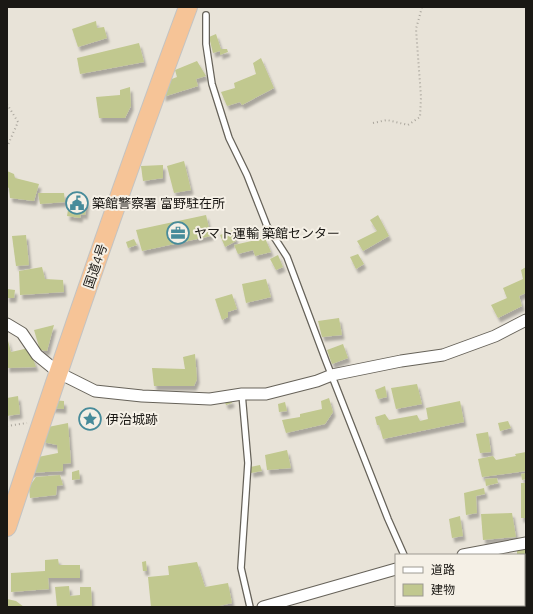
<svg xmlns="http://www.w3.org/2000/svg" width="533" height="614" viewBox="0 0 533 614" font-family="Ubuntu,'Noto Sans JP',sans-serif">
<defs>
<filter id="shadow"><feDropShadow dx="2.5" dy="4.5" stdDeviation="1" flood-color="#0004"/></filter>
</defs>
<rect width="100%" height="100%" fill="#e8e3d8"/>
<g fill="#c1c88f" filter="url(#shadow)">
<path d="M96,21L97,28L104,27L107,38L78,47L72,29Z"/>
<path d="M216,34L221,49H227L228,52L220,55V51L213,53L209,37Z"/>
<path d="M139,43L144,62L80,74L77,58Z"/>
<path d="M261,58L274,88L242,105L240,102L227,106L221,92L235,88L234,83L256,74L253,63Z"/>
<path d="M197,61L206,76L196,79L198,86L163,97L164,82L177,77L175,70Z"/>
<path d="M130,87L131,106L125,118H99L96,97L120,95V90Z"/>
<path d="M184,161L191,190L174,193L167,166Z"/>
<path d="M163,165V178L143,181L141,166Z"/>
<path d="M7,171L14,174L15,178L39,184L34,201L10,198L9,188L7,187Z"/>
<path d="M38,193H64L65,202L40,204Z"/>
<path d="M70,197L87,201L85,215L81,214L80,218L67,216Z"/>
<path d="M206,215L211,236L142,251L136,230Z"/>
<path d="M378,215L389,236L363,251L357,241L377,231L370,220Z"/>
<path d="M233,230L236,241L225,247L220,235Z"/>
<path d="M26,235L29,265L16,266L12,236Z"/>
<path d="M265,238L271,252L255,256L253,250L238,254L234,245Z"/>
<path d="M134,239L137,245L128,248L126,242Z"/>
<path d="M358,254L364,264L356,269L350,257Z"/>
<path d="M278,255L283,267L276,270L270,259Z"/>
<path d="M42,267L45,279L63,280L64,292L20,295L19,271Z"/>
<path d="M526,267V293L519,296L522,306L498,318L491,305L507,298L503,288L523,279L521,270Z"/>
<path d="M266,279L271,297L246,303L242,284Z"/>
<path d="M7,289L15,290L14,298H7Z"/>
<path d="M232,294L237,309L228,312V317L222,320L215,299Z"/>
<path d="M339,318L342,335L322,337L318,321Z"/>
<path d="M54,325L47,351L40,350L34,330Z"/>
<path d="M7,337L11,352L29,348L36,367L7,368Z"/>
<path d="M343,344L348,358L332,364L327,350Z"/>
<path d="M195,354L197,379L194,386H154L152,368L185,369L183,357Z"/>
<path d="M417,384L422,404L396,409L391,388Z"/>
<path d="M385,386L387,397L378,399L375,390Z"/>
<path d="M18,396L20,414L7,416V398Z"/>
<path d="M329,398L333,412L325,424L286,433L282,420L300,417V414L322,409L321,401Z"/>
<path d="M231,399L232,403L226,405L224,400Z"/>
<path d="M51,400L64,401V409L50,408Z"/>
<path d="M460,401L464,422L383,439L379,425H377L375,417L385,414L389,420L417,415L420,421L428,419L426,408Z"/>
<path d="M285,402L287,411L279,412L278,404Z"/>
<path d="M508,421L511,428L500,431L498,423Z"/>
<path d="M68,423L71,463L63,464V471L28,473L33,458L58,453L57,445L43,442V428Z"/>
<path d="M488,432L491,452L480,453L476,434Z"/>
<path d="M287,450L291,468L267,470L265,455Z"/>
<path d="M526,452V471L482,477L478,459L493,456L496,460L516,456L515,454Z"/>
<path d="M260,465L262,471L251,473L250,467Z"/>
<path d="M79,470L80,479L72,480V472Z"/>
<path d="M526,473V479L522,480L521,474Z"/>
<path d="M60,475L63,485L57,486L56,495L30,498L29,487L36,477Z"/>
<path d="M497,478L498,483L486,486L485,479Z"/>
<rect x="521" y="483" width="5" height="35"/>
<path d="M484,488L485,494L476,496L477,513L466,515L464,493Z"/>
<path d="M512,513L516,537L483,540L481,514Z"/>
<path d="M460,516L463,536L452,538L449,519Z"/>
<path d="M526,549V566H524V555H517V550Z"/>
<path d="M58,559L59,565H80V578H48L49,589L11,592V573L45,571V560Z"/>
<path d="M146,561L147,571H143L142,562Z"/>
<path d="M197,562L205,587L228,583L232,603L215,607H151L148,577L169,575L168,566Z"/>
<path d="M69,586L70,596L80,595V587H91L92,607H57L55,587Z"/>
<path d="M7,599L16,601L24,607H7Z"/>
<path d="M412,605H463L460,607H409Z"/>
</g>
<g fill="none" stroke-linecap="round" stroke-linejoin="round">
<g stroke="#666259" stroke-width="8">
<g id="service">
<path d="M206,15V44L212,84L229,138L247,175L267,226L287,257L326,361L388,519L404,555"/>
<path d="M242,394L248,463L241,568L250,607"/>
<path d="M522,605V607"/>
</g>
</g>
<g stroke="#666259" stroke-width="13">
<g id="minor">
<path d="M7,324L22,333L37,355L59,373L95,391L142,396L210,399L242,394H266L317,381L332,375L401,361L443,355L495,336L526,320"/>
<path d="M463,555L526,543"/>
<path d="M524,574L526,575"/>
<path d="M263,607L396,569"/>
</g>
</g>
<g stroke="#c3c3c2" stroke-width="20">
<path id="trunk" d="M7,527C64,353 124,179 188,7"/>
</g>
<g stroke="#aaa69d" stroke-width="2" stroke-dasharray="1 3" stroke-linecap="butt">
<path d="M7,104L18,122L7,147"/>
<path d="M373,123L387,120L408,125L420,117L421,97L416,29L422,7"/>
<path d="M7,426L27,423"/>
</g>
<use href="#service" stroke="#fff" stroke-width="5.5"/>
<use href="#minor" stroke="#fff" stroke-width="11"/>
<use href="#trunk" stroke="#f6c497" stroke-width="18"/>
</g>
<defs>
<g id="civic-ring" transform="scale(1.15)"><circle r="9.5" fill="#f5f0e6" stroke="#478b9a" stroke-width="1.5"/><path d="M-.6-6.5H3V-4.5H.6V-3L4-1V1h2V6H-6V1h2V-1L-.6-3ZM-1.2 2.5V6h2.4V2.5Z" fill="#478b9a"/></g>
<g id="office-ring" transform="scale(1.15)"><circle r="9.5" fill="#f5f0e6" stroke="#478b9a" stroke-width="1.5"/><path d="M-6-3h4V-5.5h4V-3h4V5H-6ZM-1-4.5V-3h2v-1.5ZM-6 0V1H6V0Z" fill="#478b9a"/></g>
<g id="sight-ring" transform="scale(1.15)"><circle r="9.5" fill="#f5f0e6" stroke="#478b9a" stroke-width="1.5"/><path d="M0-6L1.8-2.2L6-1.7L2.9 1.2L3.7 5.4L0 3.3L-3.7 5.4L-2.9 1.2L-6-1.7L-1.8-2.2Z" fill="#478b9a"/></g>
</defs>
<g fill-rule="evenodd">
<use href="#civic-ring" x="77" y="203"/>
<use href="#office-ring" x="178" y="233"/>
<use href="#sight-ring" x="90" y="419"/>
</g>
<g text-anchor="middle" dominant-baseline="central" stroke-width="4" stroke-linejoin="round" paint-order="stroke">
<g font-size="13" fill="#1a1814" stroke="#f5f0e6" text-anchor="start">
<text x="92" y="203">築館警察署 富野駐在所</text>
<text x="194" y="233">ヤマト運輸 築館センター</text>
<text x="106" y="419">伊治城跡</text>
</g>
<g font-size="13" fill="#1a1814" stroke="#f5f0e6">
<text transform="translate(95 266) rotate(-71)">国道4号</text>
</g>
</g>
<rect width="533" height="614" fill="none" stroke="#1a1814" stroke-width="16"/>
<rect x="395" y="554" width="130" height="52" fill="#f5f0e6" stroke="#9d9a92"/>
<rect x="403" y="567" width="20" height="6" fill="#ffffff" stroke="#9d9a92"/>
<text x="431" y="574" font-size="12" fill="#1a1814">道路</text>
<rect x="403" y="584" width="20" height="12" fill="#c1c88f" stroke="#9d9a92"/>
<text x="431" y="594" font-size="12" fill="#1a1814">建物</text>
</svg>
